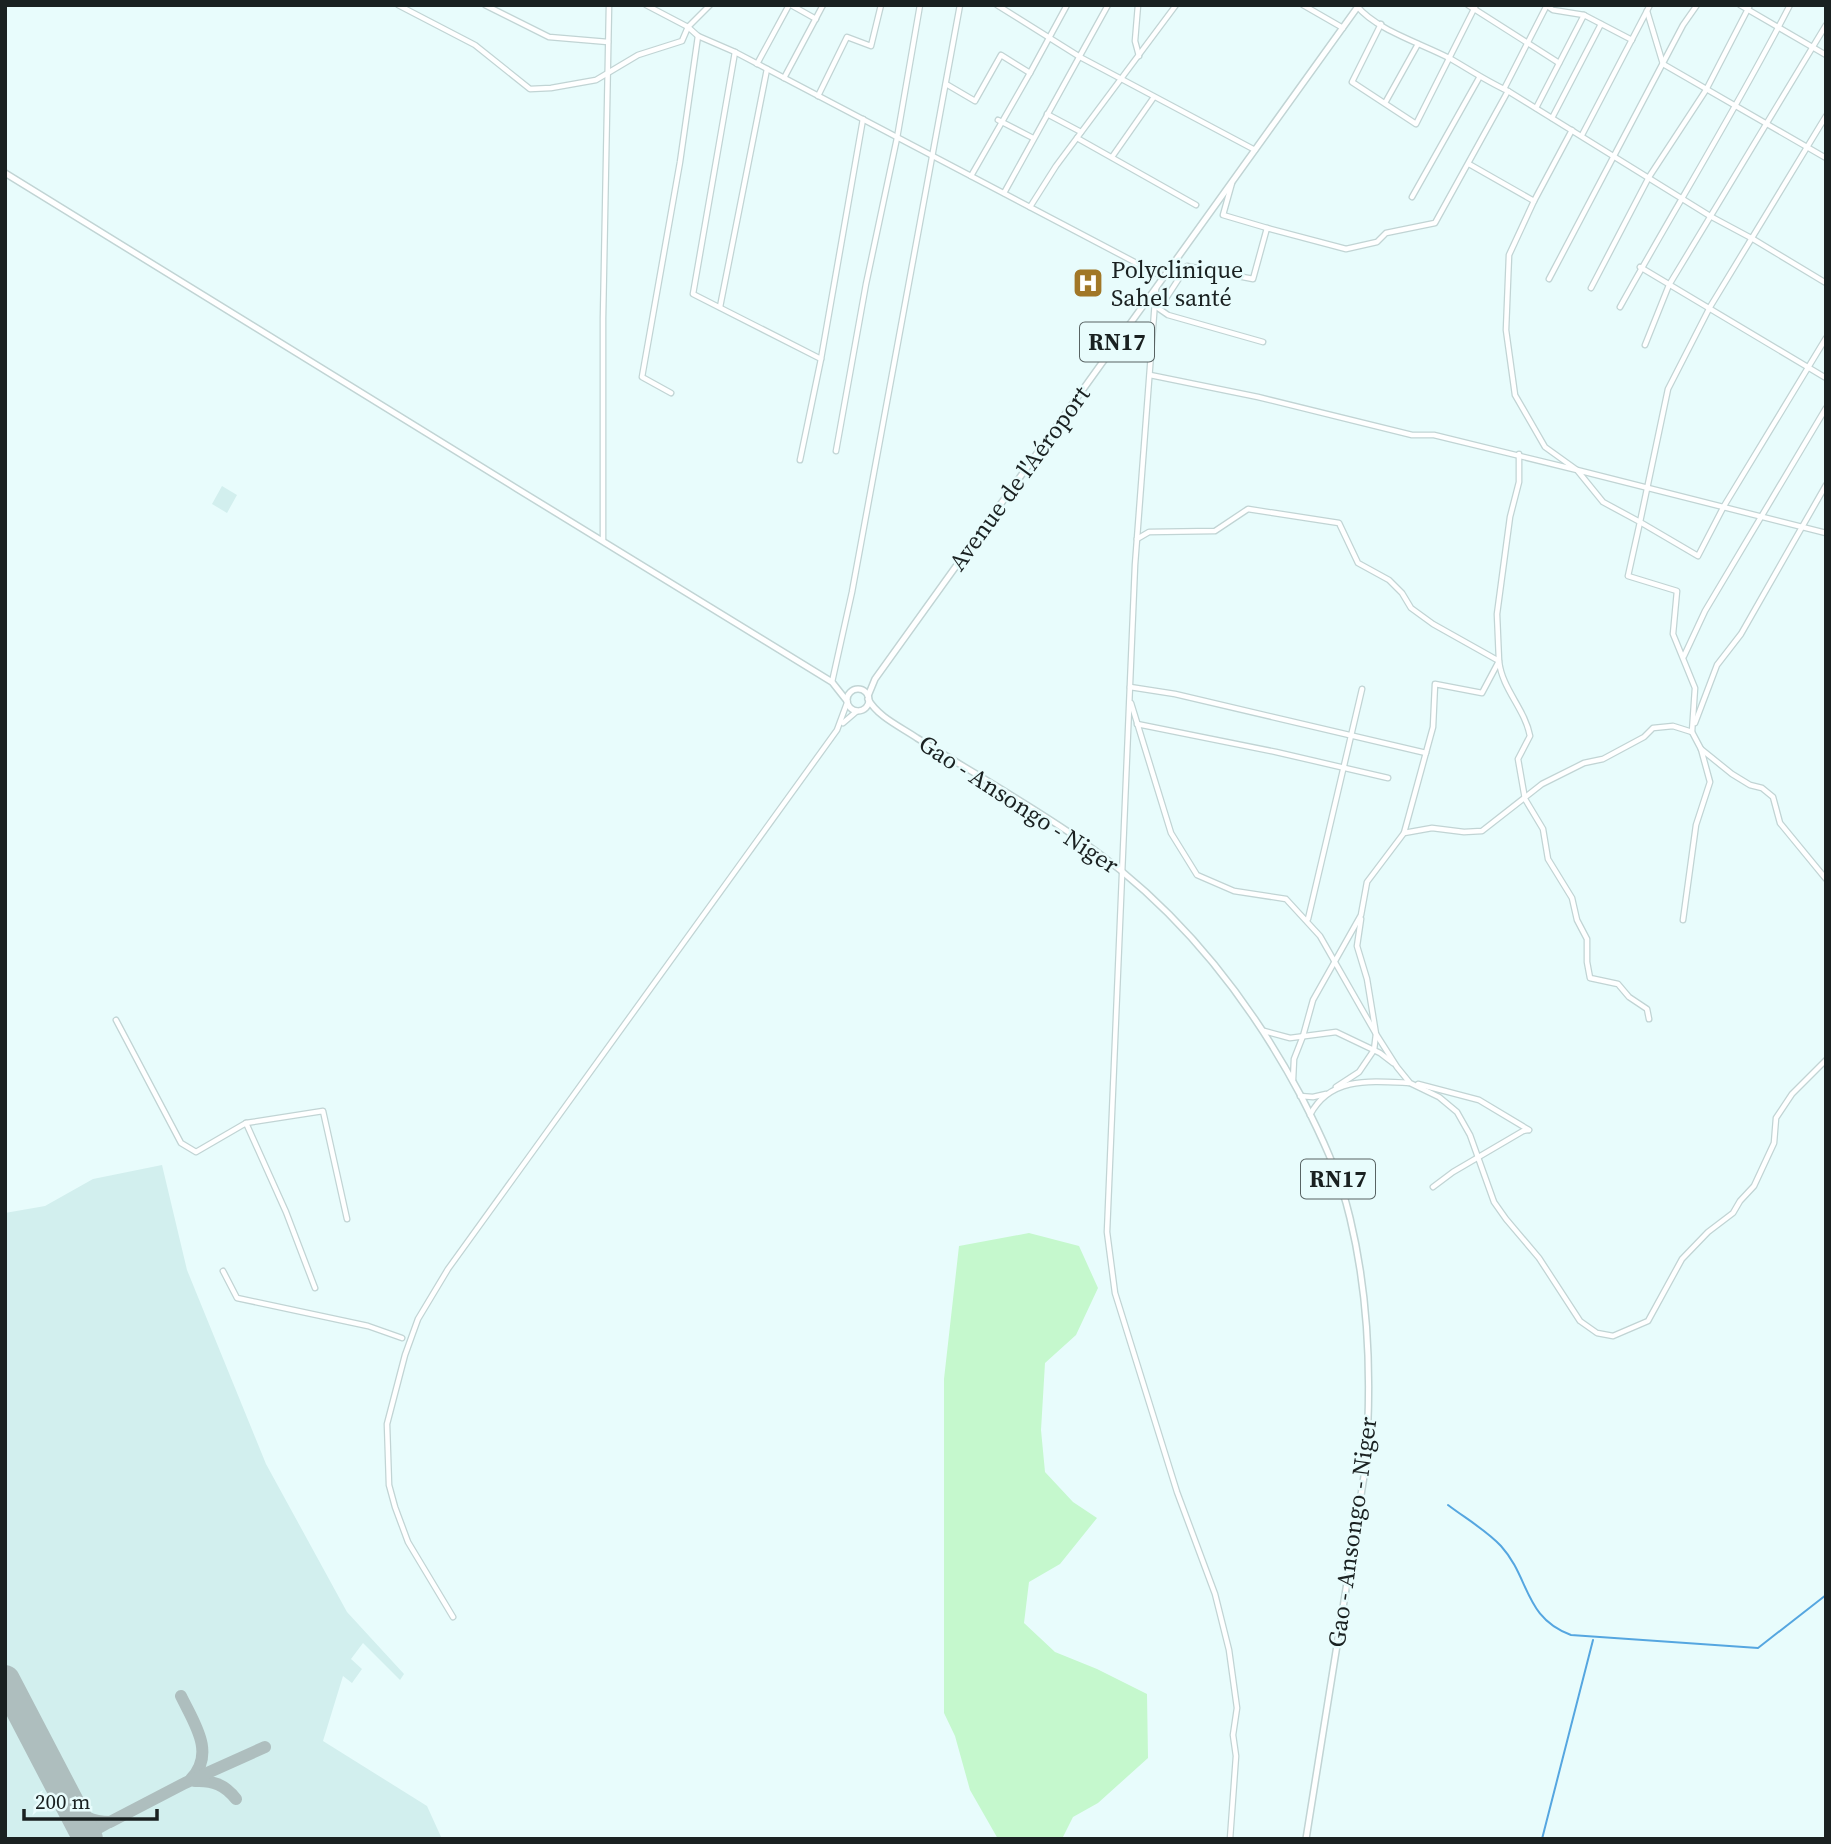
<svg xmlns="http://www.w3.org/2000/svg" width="1831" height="1844" viewBox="0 0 1831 1844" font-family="'Source Serif 4',serif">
<rect width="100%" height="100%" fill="#e8fcfc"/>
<g fill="#d2efee">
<path d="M222,486L237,495L227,513L212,504Z"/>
<path d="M162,1165L187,1270L266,1464L347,1612L404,1674L400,1680L363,1643L351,1659L362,1669L352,1683L343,1676L323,1741L427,1806L442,1839H5V1213L45,1206L93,1179Z"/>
</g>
<path fill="#c5f8cd" d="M1029,1233L1079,1246L1098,1288L1076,1335L1045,1363L1041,1430L1045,1472L1073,1502L1097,1518L1060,1564L1029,1582L1024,1623L1055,1652L1097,1669L1147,1694L1148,1758L1098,1803L1073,1817L1062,1839H998L970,1790L955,1736L944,1713V1379L959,1246Z"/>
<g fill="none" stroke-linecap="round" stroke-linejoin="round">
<g stroke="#55a6e0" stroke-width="2">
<path d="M1448,1505C1465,1518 1486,1530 1501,1546C1530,1578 1524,1618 1571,1635L1758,1648L1826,1595"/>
<path d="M1542,1839L1593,1640"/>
</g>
<g stroke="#aebebe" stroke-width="12">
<path d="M181,1696C194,1723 216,1753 191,1779"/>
<path d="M195,1781C213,1780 225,1785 236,1799"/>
<path d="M70,1803C80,1817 93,1822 110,1822L185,1783L265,1747"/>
<path d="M79,1839L109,1822"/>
</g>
<path stroke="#aebebe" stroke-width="30" d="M5,1680L88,1839"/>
<g stroke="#c1d4d4" stroke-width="7">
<g id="minor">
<path d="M398,5L475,45L530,89L551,88L596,80L638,55L682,41L688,27L710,5"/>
<path d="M485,5L549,37L608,42"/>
<path d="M646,5L688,27L698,36L735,52L1163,277"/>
<path d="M791,5L816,19"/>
<path d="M997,5L1080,57L1255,150"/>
<path d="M1138,5L1135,41L1139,56"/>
<path d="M1303,5L1343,28"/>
<path d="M1468,5L1559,63"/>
<path d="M1740,5L1826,55"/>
<path d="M1357,6C1376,30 1423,44 1451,59C1470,70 1488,82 1508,91L1710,216L1753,239L1826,283"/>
<path d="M1547,6L1553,10L1584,15"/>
<path d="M1647,11L1663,64L1826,158"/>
<path d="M1381,24L1352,82L1416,124L1476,5"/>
<path d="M735,52L693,294L821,359"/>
<path d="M757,64L789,5"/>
<path d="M784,78L823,5"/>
<path d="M946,84L975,101L1001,55L1030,73L1067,5"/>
<path d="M1504,89L1547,5"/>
<path d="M818,96L847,37L871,46L881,5"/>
<path d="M1385,103L1418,44"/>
<path d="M1536,108L1584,15L1632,40"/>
<path d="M1047,114L1081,132"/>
<path d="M1826,116L1710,307L1668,389L1640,522L1698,556L1724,506L1826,338"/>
<path d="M1552,118L1601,24"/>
<path d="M998,120L1033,138"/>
<path d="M1582,135L1650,5"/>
<path d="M1077,138L1196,205"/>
<path d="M1112,157L1154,97"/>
<path d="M1469,164L1534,201L1509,255L1506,330L1515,395L1545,447L1577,470L1826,533"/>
<path d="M971,176L1030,73"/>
<path d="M1232,183L1223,215L1267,228"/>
<path d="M1004,193L1108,5"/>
<path d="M1412,197L1479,78"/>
<path d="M1534,201L1572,130"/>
<path d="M1030,207L1056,166L1176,5"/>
<path d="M1640,267L1826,378"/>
<path d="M1549,279L1683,25L1697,5"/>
<path d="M1156,288L1135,565L1107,1232L1115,1293L1177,1492L1215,1594L1229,1650L1237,1708L1233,1735L1236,1756L1230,1839"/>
<path d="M1591,288L1649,177L1706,90L1750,5"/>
<path d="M1155,306L1163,303L1187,266L1253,279L1267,228L1346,249L1377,242L1386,233L1435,223L1508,91"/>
<path d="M1155,306L1168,315L1263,342"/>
<path d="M720,307L767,69"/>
<path d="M1620,307C1676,206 1737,108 1790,5"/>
<path d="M1645,345L1669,285L1826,25"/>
<path d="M1150,375L1258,397L1412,435H1434L1577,470L1603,502L1640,522L1628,576L1677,591L1673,634L1695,688L1692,732L1701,749L1710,782L1696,825L1683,920"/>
<path d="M671,393L642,377L680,162L698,36"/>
<path d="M836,451L866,284L897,138L920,5"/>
<path d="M800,460L821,359L863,119"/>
<path d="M1137,539L1149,532L1215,531L1248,509L1339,523L1358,563L1389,580L1402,593L1411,608L1433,624L1499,661C1502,689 1525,709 1530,736L1518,759L1525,799L1543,829L1548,859L1572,898L1577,920L1587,939V962L1590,978L1618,984L1629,997L1647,1009L1649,1019"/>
<path d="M603,540V319L609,5"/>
<path d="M1684,656L1705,611L1826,408"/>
<path d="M832,682L852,592L960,5"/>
<path d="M1130,687L1175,694L1426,753"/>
<path d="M1131,703L1171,833L1197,875L1234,891L1286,899L1320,936L1376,1034L1397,1067L1410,1083L1439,1097L1457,1112L1470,1135L1494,1202L1506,1219L1539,1258L1580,1321L1597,1333L1613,1336L1648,1321L1682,1259L1708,1232L1733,1213L1740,1201L1754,1186L1774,1143L1776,1118L1792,1094L1826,1060"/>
<path d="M843,723L857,711"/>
<path d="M1695,723L1717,665L1741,634L1826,485"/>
<path d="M1137,724L1276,752L1388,778"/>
<path d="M1701,749L1732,774L1750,785L1762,788L1773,797L1780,823L1826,879"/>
<path d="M1404,833L1433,727L1435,684L1482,693L1499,661L1497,614L1510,517L1519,482V454"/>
<path d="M1308,919L1362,689"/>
<path d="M116,1020L181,1143L196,1152L246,1123L286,1212L315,1288"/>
<path d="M1264,1031L1290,1038L1336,1032L1380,1053L1393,1063"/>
<path d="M1293,1080L1294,1059L1303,1036L1313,1000L1361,915L1367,882L1404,833L1432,828L1464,832L1482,831L1542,784L1584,763L1603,759L1644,737L1653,728L1673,726L1692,732"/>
<path d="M1418,1084L1479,1100L1529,1130"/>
<path d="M1336,1087L1359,1072L1374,1050L1376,1034L1367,979L1357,946L1361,919"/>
<path d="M1300,1096L1313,1097L1326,1094"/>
<path d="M1310,1115C1330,1076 1372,1081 1409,1083"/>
<path d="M246,1123L323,1111L347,1219"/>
<path d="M1433,1187L1453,1172L1523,1131L1528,1130"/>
<path d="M223,1271L237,1298L368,1326L402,1338"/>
<path d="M453,1617L408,1542L395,1507L389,1485L387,1424L405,1355L418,1319L448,1269L837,730L847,703"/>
</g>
</g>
<g stroke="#c1d4d4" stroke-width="8">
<g id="major">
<path d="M5,173C280,343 556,513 832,682L847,701"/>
<circle cx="858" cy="700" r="11"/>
<path d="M868,696L875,679L1359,5"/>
<path d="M868,699C878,717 901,727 917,738C968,770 1020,799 1070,833C1170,899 1245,991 1301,1096C1321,1135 1340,1175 1350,1218C1370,1301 1372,1386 1365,1470L1306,1839"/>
</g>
</g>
<use href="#minor" stroke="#fff" stroke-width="4.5"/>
<use href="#major" stroke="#fff" stroke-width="5"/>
</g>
<defs>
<g id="hospital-square" transform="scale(1.575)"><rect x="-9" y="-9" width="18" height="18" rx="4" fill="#a17727" stroke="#e8fcfc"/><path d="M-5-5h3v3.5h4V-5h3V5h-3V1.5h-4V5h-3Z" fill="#fff"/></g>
</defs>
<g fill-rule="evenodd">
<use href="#hospital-square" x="1088" y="283"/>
</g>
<g text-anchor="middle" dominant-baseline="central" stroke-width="5" stroke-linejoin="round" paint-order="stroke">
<g fill="#e8fcfc" stroke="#586363" stroke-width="2">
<rect x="1080" y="322.5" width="74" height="39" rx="5"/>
<rect x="1301" y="1159.5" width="74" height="39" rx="5"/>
</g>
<g font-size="23" font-weight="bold" fill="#1a2121">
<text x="1117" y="342">RN17</text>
<text x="1338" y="1179">RN17</text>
</g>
<g font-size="24" fill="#1a2121" stroke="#e8fcfc" text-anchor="start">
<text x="1111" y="269">Polyclinique<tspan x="1111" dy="28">Sahel santé</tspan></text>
</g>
<g font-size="24" fill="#1a2121" stroke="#e8fcfc">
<text transform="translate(1019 478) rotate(-54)">Avenue de l'Aéroport</text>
<text transform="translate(1019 804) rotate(33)">Gao - Ansongo - Niger</text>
<text transform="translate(1352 1532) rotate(-82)">Gao - Ansongo - Niger</text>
</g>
</g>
<rect width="1831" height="1844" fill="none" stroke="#1a2121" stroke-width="14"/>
<path d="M24 1809v10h133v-10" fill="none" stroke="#1a2121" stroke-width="3.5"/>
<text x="35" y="1809" font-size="21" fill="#1a2121" stroke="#e8fcfc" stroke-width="5" paint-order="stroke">200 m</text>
</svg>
